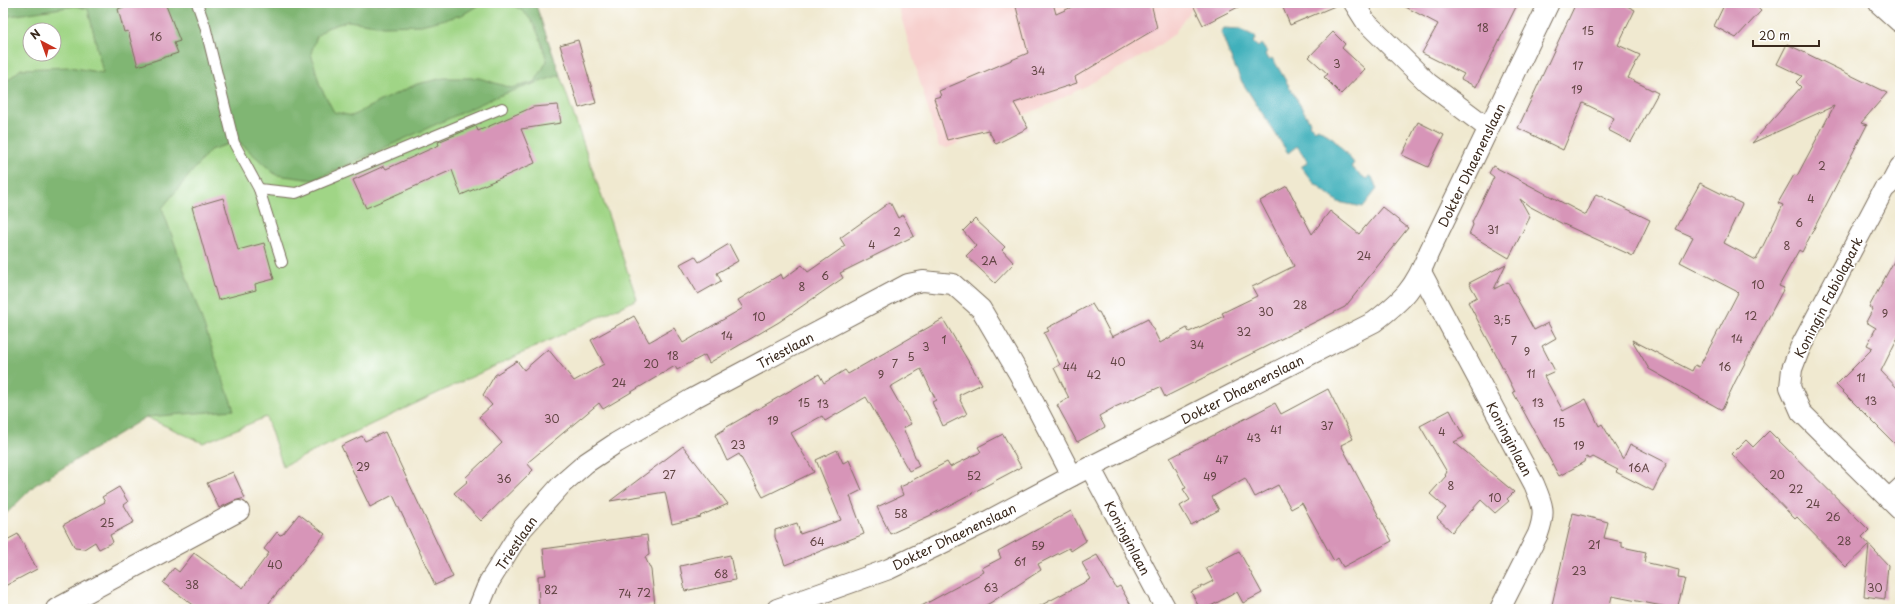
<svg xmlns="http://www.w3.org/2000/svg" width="1903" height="612" viewBox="0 0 1903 612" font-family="'Playpen Sans',sans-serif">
<rect width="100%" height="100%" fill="#fff"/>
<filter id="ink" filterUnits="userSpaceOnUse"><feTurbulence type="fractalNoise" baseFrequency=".025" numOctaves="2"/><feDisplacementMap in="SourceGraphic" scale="8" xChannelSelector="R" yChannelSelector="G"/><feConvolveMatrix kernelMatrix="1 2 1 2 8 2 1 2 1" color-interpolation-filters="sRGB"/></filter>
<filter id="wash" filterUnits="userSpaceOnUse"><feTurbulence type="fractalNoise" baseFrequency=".012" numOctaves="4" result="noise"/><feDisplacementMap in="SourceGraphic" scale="16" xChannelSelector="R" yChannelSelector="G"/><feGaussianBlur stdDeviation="0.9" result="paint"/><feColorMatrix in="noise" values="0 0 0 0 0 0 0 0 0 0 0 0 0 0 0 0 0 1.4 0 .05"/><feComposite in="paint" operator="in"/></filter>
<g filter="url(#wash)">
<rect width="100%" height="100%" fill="#f0e9d0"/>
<path fill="#f7d0ce" d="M897,3H1196L1173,35L1148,53L1057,101L947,148L939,147Z"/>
<path fill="#a0d586" stroke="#6e8052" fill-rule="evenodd" d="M3,3H535L637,299L283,466L266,417L203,443L3,352ZM30,30H54V54H30Z"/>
<path fill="#80b673" stroke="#5e7048" d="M3,3H482L462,15L421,25L383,26L348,21L327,28L317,36L311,53L320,86L334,112L352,116L378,102L417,84L444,78H479L511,88L535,82L547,61C541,41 535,15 514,6C509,4 501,4 496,3H535L560,75L498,96L314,180L276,175L238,141L210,150L162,208L234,410L146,417L35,485L3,517V84L21,69L70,67L103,73L88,9L75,6L3,17Z"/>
<path fill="#40b0bb" stroke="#3e6d6c" d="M1224,28L1240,29L1254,36L1256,38L1253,42L1258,47L1261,44L1267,52L1265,54L1268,60L1272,58L1276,64L1310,122L1309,124L1315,130L1318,128L1334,139L1354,163L1351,167L1366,179L1369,176L1372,177L1377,189L1363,207L1338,202L1313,182L1301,167L1308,162L1297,146L1288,153L1242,82L1230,56L1221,32Z"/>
<g id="blocks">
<g fill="#d795b8">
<path d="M134,3H165L180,41L174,43L178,53L138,66L128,31L124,32L118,9Z"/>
<path d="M1015,3H1053L1056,14L1081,3H1151L1157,28L1075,77L1077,83L1014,103L1028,128L996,144L988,130L947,140L934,98L941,96L939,91L1028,53Z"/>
<path d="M1192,3H1246L1203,25Z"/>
<path d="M1281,3H1342L1290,25Z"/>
<path d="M1398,3H1518L1476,87L1461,79L1464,74L1422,53L1438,24Z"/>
<path d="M1576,3H1621L1635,10L1618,45L1640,55L1628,78L1658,93L1631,142L1608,130L1614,118L1583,103L1563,150L1518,128Z"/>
<path d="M1725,3H1752L1761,11L1736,38L1714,26Z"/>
<path d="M1333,32L1345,44L1342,48L1365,69L1341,94L1324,77L1328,74L1309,57Z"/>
<path d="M578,40L596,103L579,108L560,45Z"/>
<path d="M1787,44L1887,93L1861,123L1867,125L1802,252L1799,250L1779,286L1784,288L1735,382L1722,410L1649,369L1632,340L1692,371L1695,365L1699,367L1713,341L1738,293L1736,291L1680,262L1693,237L1675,229L1700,183L1742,204L1724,243L1756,260L1783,205L1778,203L1794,175L1797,176L1834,106L1752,143L1801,87L1796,82L1802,76L1777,64Z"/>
<path d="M558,105L561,123L521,129L535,163L461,195L452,170L366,208L353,180L384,166L386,169L439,145L438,142L476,126L478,131L533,107Z"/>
<path d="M1418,122L1444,135L1428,167L1402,155Z"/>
<path d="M1493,166L1586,215L1596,194L1650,220L1633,256L1561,223L1529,206L1520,199L1530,217L1509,258L1469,234L1473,225L1472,222L1494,177L1489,173Z"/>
<path d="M1287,186L1312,234L1330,211L1359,234L1382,207L1408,228L1345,307L1165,397L1160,387L1115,407L1099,416L1105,427L1077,442L1057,405L1069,398L1054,368L1060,365L1044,333L1049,331L1047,328L1092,304L1097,312H1099L1112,337L1148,319L1160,343L1187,328L1189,332L1224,316L1222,313L1257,296L1252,287L1294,266L1260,201Z"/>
<path d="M223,198L238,250L264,243L274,279L255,284L256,290L218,300L192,207Z"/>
<path d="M890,202L898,218L903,215L914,236L840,273L843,278L779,322L709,363L705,355L677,370L675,366L603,409L599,403L527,463L533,470L481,521L454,493L468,481L465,478L502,443L479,417L492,405L483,395L495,375L517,361L524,370L548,349L574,381L604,364L591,340L634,316L649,342L674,328L683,343L743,308L738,300L781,274L783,279L802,265L808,272L845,246L840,238Z"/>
<path d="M975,219L1005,247L1002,250L1014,263L995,283L966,256L976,246L963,231Z"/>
<path d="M729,244L738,261L717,273L721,281L698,294L680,264L695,256L699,262Z"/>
<path d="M1900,250V333L1881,371L1900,391V449L1836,385L1873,348L1867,345L1876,328L1866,322L1873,309L1869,307Z"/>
<path d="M1506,264L1494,289L1508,282L1534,330L1548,323L1556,338L1542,346L1555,371L1544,376L1563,411L1586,399L1599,426L1602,424L1623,459L1630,444L1667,463L1653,491L1616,472L1618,470L1593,457L1590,459L1586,457L1585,462L1559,476L1513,392H1515L1506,374L1468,302L1477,297L1469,283Z"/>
<path d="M943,319L982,384L959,395L961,399L960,400L967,414L943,426L932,402L936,400L921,369L890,387L911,424L903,428L919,466L909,471L866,397L825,421L822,416L791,433L814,472L763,497L739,454L727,461L715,435L725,429V428L819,374L824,383L845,370L848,374Z"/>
<path d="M1328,389L1353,439L1341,445L1392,541L1343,567L1338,558L1334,561L1302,503L1291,509L1278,485L1255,497L1245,478L1212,497L1219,510L1191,525L1180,506L1190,500L1183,489L1186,488L1170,458L1275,403L1281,414Z"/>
<path d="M1450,410L1464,437L1454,442L1514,492L1507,499L1509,501L1495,513L1481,500L1452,532L1437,518L1446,508L1430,494L1446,476L1445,475L1447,472L1420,426Z"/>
<path d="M1769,431L1869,530L1862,537L1888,565L1885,599L1864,596L1869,545L1846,567L1797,517L1795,519L1732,454L1746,440L1753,447Z"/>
<path d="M385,432L453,577L435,585L393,495L370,507L341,446L362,436L365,441Z"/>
<path d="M1003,434L1021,467L929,516L890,534L877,507L903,495L900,487L907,484V483L947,462L950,467L981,452L978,447Z"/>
<path d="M683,446L728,504L700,516L701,517L672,524L665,492L610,501Z"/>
<path d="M837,450L843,463L849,460L862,490L850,496L864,534L785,565L775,537V530L797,523L800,534L841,520L816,460Z"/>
<path d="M233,472L245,498L234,501L219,508L207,483Z"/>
<path d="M119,487L128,502L124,505L134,522L110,535L113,542L99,549L95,542L84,549L75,548L63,525L105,502L102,497Z"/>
<path d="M1071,511L1086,541L1071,551L1069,548L1038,564L1041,570L990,603L978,609H916L984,572L982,568L1001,558L998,551Z"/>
<path d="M1573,513L1608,522L1604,538L1622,542V547L1646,552L1644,562L1679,570L1678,578L1685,579L1677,609L1612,596L1609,609H1551Z"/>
<path d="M299,514L325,534L264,609H199L163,583L174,568L179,572L194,553L243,588L269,553L264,549L277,532L280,535L283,534Z"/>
<path d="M18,534L37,569L3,587V542Z"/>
<path d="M647,535L649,555L645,557L651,570L655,605L619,609H539L538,576L546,575L543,549Z"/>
<path d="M1239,551L1262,593L1243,603L1237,592L1205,609H1200L1191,592L1213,581L1206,568Z"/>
<path d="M730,555L735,580L685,591L680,566Z"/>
<path d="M1097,555L1116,588L1120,586L1133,609H1034L1091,579L1082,563Z"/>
</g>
</g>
</g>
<g filter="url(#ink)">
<use href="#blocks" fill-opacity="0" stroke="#7a6d5c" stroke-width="1"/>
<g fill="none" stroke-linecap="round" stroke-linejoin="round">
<g stroke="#7a6d5c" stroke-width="12">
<g id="service">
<path d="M197,3L205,26L234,143L259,189L282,262"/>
<path d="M259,189L296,193L502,108"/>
<path d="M1886,495L1900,482"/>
</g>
</g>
<g stroke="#7a6d5c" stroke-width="22">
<g id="minor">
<path d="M1354,3L1366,22L1428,83L1488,128"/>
<path d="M1900,167L1892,182L1884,189L1800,348L1792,369L1790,387L1801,412L1900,510"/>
<path d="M1421,272L1534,484C1543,505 1546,512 1538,534L1500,609"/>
<path d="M1090,467L1166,609"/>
<path d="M56,609L239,511"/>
<path d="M478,609L489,582L522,529L562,484L586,463L616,443L692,399L908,284L923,281L953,284L981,309L1019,374L1072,476"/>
<path d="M777,609L889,569L984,523L1072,476L1374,322C1404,299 1415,288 1429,252L1549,3"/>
</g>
</g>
<g stroke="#7a6d5c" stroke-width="24">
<path id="tertiary" d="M1880,3L1900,21"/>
</g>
<use href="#service" stroke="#fff" stroke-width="10"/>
<use href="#minor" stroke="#fff" stroke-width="20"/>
<use href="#tertiary" stroke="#fff" stroke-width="22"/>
</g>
</g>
<g text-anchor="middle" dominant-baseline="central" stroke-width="3" stroke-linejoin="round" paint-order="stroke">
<g font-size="11" fill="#624544">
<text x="1483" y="27">18</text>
<text x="1588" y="30">15</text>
<text x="156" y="36">16</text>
<text x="1337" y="63">3</text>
<text x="1578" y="65">17</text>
<text x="1038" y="70">34</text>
<text x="1577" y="89">19</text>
<text x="1822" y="165">2</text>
<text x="1811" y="198">4</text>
<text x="1799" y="222">6</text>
<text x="1493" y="229">31</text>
<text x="897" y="231">2</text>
<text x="872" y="244">4</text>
<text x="1787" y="245">8</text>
<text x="1364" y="255">24</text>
<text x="989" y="260">2A</text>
<text x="825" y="275">6</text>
<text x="1758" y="284">10</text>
<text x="802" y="286">8</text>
<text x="1300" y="304">28</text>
<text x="1266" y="311">30</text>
<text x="1885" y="313">9</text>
<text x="1751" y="315">12</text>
<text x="759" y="316">10</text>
<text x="1502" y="319">3;5</text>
<text x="1244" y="331">32</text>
<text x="727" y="335">14</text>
<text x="1737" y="338">14</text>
<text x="944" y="339">1</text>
<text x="1514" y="340">7</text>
<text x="1197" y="344">34</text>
<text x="926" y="346">3</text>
<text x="1527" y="351">9</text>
<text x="673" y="355">18</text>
<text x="911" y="356">5</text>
<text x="1118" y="361">40</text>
<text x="651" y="363">20</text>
<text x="895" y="363">7</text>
<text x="1070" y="366">44</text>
<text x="1725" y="366">16</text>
<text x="1531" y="373">11</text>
<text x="881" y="374">9</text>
<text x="1094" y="374">42</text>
<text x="1861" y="377">11</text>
<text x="619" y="382">24</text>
<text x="1871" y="400">13</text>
<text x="804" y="402">15</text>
<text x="1538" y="402">13</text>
<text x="823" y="403">13</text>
<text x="552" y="418">30</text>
<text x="773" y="420">19</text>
<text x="1559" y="422">15</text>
<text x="1327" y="425">37</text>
<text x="1276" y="429">41</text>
<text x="1442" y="431">4</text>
<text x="1254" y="437">43</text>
<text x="738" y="444">23</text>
<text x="1579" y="445">19</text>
<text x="1222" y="459">47</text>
<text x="363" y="466">29</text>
<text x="1639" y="467">16A</text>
<text x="669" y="474">27</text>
<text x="1777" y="474">20</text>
<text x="974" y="475">52</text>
<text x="1210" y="476">49</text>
<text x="504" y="478">36</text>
<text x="1451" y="485">8</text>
<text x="1796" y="488">22</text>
<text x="1495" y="497">10</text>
<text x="1813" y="503">24</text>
<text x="901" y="513">58</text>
<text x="1833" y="516">26</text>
<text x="107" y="522">25</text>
<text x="1844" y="540">28</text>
<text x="817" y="541">64</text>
<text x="1594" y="544">21</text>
<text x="1038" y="545">59</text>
<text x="1020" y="561">61</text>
<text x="275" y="564">40</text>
<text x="1579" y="570">23</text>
<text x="721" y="573">68</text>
<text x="192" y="584">38</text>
<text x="991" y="587">63</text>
<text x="1875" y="587">30</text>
<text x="551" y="589">82</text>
<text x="644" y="592">72</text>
<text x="625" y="593">74</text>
</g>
<g font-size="13" fill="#3b2a1e" stroke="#fff">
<text transform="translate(1471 165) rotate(-64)">Dokter Dhaenenslaan</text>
<text transform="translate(1828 297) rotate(-63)">Koningin Fabiolapark</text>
<text transform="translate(785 350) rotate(-28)">Triestlaan</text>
<text transform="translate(1242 389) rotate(-27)">Dokter Dhaenenslaan</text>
<text transform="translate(1510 439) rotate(62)">Koninginlaan</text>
<text transform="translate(954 536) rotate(-26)">Dokter Dhaenenslaan</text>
<text transform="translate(1128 538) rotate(62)">Koninginlaan</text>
<text transform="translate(516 543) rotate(-56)">Triestlaan</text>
</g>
</g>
<rect width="1903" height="612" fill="none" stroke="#fff" stroke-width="16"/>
<g transform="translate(42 42) rotate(319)"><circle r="19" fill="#ffffff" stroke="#b1aaa5"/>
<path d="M0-3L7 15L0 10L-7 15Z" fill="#c8321e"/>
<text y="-6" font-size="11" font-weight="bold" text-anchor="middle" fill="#3b2a1e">N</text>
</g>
<path d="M1753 40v6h66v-6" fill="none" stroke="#3b2a1e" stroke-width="2"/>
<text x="1759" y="40" font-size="12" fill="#3b2a1e" stroke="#ffffff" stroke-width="3" paint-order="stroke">20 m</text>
</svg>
